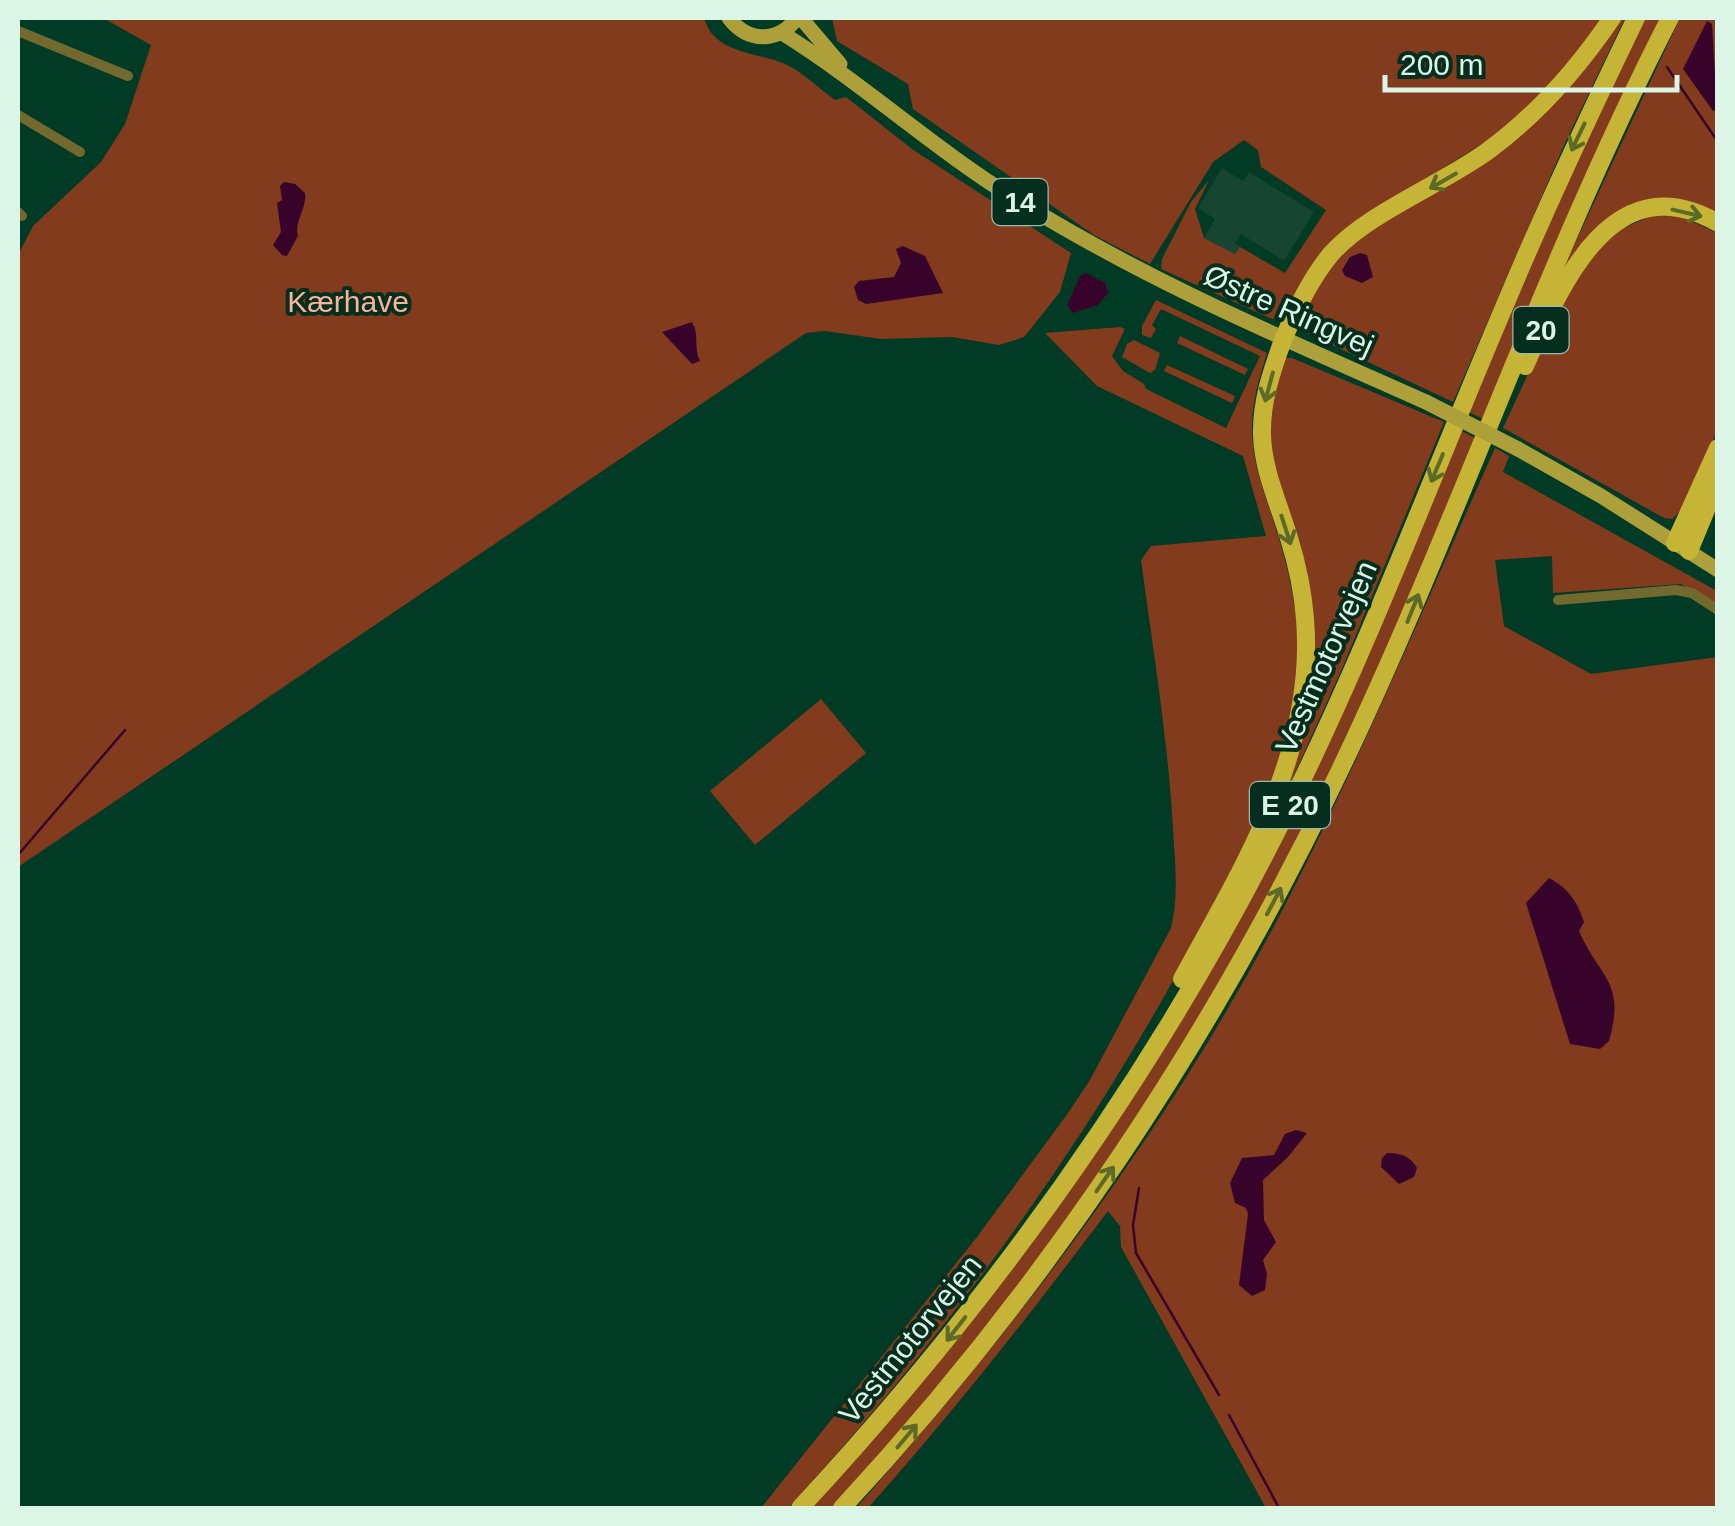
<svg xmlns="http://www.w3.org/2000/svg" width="1735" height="1526" viewBox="0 0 1735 1526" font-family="Arial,sans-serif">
<rect width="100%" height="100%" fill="#013b25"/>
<path fill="#164531" d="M1222,168L1243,181L1249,172L1314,212L1284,261L1241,234L1235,243L1240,247L1235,254L1204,238L1215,219L1198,208Z"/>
<g fill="#833b1e">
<path d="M103,18H704C714,53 754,52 783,63C801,70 819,89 835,100L846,97L912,149L1071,253L1060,292L1024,337L999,345L952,337L881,339L825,331L806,333L18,867V255L33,226L101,162L125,124L151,45Z"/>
<path d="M832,18H1602L1558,78L1500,133L1373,211L1286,313L1272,319L1161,269L1162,259L1191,202L1209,180L1195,209L1204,238L1235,254L1240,247L1285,273L1326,210L1261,167L1258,150L1244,140L1213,162L1150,264L1094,235L913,109L908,84L837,41Z"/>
<path d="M1617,18H1625L1564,145L1453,402L1298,329L1319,281L1355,239L1469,170Z"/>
<path d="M1642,18H1662L1483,419L1467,411L1526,269Z"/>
<path d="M1680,18H1717V219L1626,212L1549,299Z"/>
<path d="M1651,216H1681L1717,233V431L1686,505L1672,519L1664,518L1503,428L1568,288L1612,233Z"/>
<path d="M1156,300L1267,353C1260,376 1252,401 1252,426C1251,462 1266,496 1276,529C1295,589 1306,653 1293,716C1277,793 1236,862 1200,931C1089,1141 949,1333 788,1508H761L977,1237L1068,1113L1090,1080L1171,928C1179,895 1175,863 1173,829C1168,739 1153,650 1141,560L1151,546L1266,536L1243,456L1097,386L1045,333L1120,327L1125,329L1112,356L1123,371L1144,384L1146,389L1226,428L1260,356L1161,309L1152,325L1156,329L1151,338L1142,335V326Z"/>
<path d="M1180,336L1248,369L1245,375L1177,343Z"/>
<path d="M1134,340L1160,353L1155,370L1150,373L1122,357L1127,344Z"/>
<path d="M1285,358H1292L1444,422L1341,671L1284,797L1280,795L1310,686L1274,481L1266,414Z"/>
<path d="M1167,365L1235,396L1232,403L1164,371Z"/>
<path d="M1460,430L1475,438C1407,603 1340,770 1254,927C1139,1136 995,1335 832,1508H808L952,1345L1021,1258L1074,1182L1192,1000Z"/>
<path d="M1495,448L1509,456L1503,472L1717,591V606L1681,584L1553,593L1552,556L1495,560L1504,626L1591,674L1717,657V1508H1266L1121,1247L1120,1226L1108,1211C1031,1313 953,1413 868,1508H856C1019,1324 1170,1127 1284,907C1361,758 1426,602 1495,448Z"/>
<path d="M821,699L866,753L755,845L710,791Z"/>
</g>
<g fill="#38032a">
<path d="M1707,21L1712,24L1717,109L1713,111L1683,69Z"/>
<path d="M284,182L295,184L305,193C307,209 294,221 298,236L287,256L282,255L273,245L281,232L277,203L282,200L280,186Z"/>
<path d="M903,246L925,256L943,293L866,304L858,300L854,287L859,281L894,277L901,263L896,249Z"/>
<path d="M1360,253L1367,255L1373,277L1362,283L1345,276L1342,270L1350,257Z"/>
<path d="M1086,273L1105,283L1108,293L1098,305L1073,313L1067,305L1080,276Z"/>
<path d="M692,322C700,335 693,348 700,361L692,364L662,332Z"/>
<path d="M1549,878C1569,889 1577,901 1584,922L1579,931C1600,979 1626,981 1609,1041L1600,1049L1570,1044L1526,903Z"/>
<path d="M1296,1130L1307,1133L1288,1157L1263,1180L1264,1220L1276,1242L1263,1260L1267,1274L1265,1290L1252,1296L1239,1285L1248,1214L1246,1208L1235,1203L1230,1183L1242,1158L1274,1155L1285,1134Z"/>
<path d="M1387,1153C1401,1153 1410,1156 1417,1168L1414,1177L1399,1184L1381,1167L1382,1158Z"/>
</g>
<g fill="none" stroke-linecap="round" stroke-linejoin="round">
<g stroke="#38032a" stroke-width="2.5">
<path d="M1667,67L1718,142"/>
<path d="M18,855L125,730"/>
<path d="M1139,1188L1133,1225L1136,1253L1219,1395"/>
<path d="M1229,1415L1279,1508"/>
</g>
<g stroke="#71692e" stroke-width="10">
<path d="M18,31L128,76"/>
<path d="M18,115L80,152"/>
<path d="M18,212L22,216"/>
<path d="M1558,600L1676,590L1692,593L1718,610"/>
</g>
<g stroke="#ad9f3a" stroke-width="15">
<path d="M729,18C748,43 778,43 797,18"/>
<path d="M801,18L840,64"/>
<path d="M782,33C864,84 935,150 1017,200C1149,282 1285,339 1426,402"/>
<path d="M1518,449L1601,496L1718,570"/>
</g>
<g stroke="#c5b435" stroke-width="18">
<path d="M1525,366C1559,290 1610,161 1718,223"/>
<path d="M1675,543L1718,448"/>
<path d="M1689,551L1718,481"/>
<path d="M1182,979C1243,867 1316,752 1305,619C1303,592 1297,564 1289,538C1279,504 1263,471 1262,435C1261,402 1272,370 1283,340C1295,311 1311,278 1331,254C1367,213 1443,184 1489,150C1538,114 1578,68 1612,18"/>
<path d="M800,1508C992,1301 1158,1070 1284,817C1369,647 1435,468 1510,293C1549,200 1592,109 1636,18"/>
<path d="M842,1508C1045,1289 1213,1038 1341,768C1459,521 1545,261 1670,18"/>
</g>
<path stroke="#ad9f3a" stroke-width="15" d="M1426,402L1518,449"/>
</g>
<defs><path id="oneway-shaft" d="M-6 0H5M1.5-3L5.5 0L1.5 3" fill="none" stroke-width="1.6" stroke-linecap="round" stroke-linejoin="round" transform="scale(2.5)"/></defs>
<g stroke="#5c6a28">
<use href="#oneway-shaft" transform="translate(1578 137) rotate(116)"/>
<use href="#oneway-shaft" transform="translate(1443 181) rotate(150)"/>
<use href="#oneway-shaft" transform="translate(1687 213) rotate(13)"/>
<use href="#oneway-shaft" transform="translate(1269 387) rotate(105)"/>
<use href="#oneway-shaft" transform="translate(1437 468) rotate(113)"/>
<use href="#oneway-shaft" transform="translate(1286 530) rotate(72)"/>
<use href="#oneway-shaft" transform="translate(1413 608) rotate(-68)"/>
<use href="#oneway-shaft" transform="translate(1274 901) rotate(-62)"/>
<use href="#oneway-shaft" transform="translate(1105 1179) rotate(-55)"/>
<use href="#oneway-shaft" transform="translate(956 1329) rotate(128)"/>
<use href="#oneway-shaft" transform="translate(907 1436) rotate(-50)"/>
</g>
<g text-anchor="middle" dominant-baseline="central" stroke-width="8" stroke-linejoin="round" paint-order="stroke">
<g fill="#062e1e" stroke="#9bbaab" stroke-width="2.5">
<rect x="992.5" y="179" width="55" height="46" rx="8"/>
<rect x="1513.5" y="307" width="55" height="46" rx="8"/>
<rect x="1250" y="782" width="80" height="46" rx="8"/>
</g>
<g font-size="28" font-weight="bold" fill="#dbf6e7">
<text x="1020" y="202">14</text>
<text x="1541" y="330">20</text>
<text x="1290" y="805">E 20</text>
</g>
<g font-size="30" fill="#f8b399" stroke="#062e1e">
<text x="348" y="301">Kærhave</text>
</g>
<g font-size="30" fill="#dbf6e7" stroke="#062e1e">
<text transform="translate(1289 310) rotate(24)">Østre Ringvej</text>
<text transform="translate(1326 657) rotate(-66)">Vestmotorvejen</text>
<text transform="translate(910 1339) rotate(-51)">Vestmotorvejen</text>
</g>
</g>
<rect width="1735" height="1526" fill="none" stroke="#dbf6e7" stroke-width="40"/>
<path d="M1385 75v15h292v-15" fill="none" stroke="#dbf6e7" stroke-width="5"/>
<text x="1400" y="75" font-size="30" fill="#dbf6e7" stroke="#062e1e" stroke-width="8" paint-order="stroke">200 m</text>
</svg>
